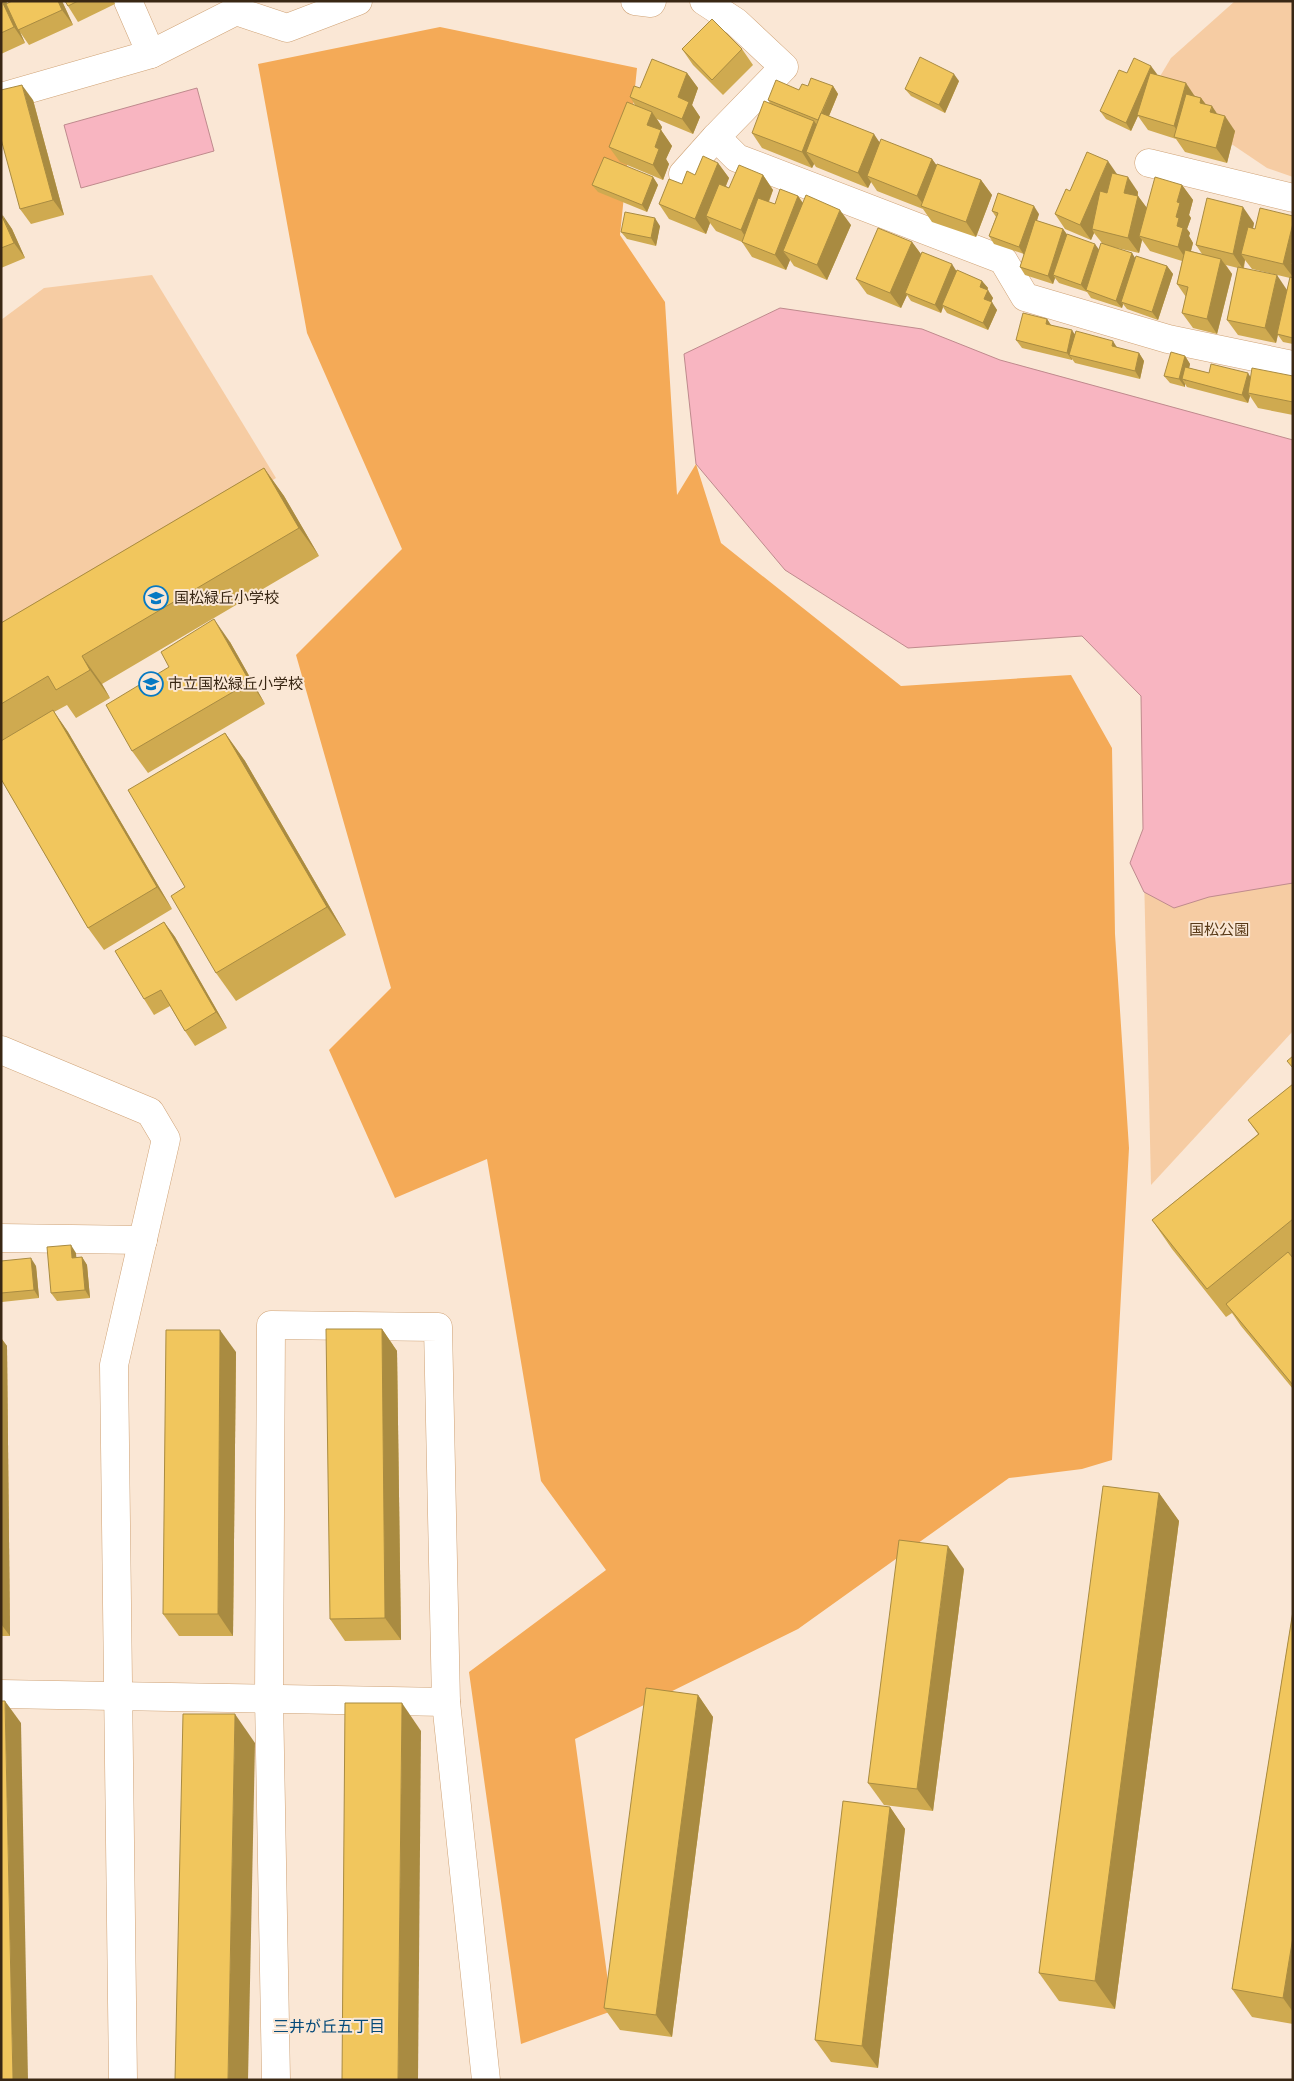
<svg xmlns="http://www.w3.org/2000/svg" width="1294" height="2081" viewBox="0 0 1294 2081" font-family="'Alegreya Sans','Noto Sans JP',sans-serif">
<rect width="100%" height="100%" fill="#fae7d5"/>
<g fill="#f6cca3">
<path d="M1235,1H1293V177L1267,168L1227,141L1159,78L1171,58Z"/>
<path d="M152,275L276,478L1,648V320L44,288Z"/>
<path d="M1143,829L1293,872V1031L1151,1185Z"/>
</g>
<path fill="#f4aa57" d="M440,27L637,68L620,235L665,302L677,495L696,464L721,543L901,686L1071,675L1112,748L1115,934L1129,1148L1112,1460L1082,1469L1009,1478L798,1629L575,1739L612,2011L521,2044L469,1672L606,1570L541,1481L487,1159L395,1198L329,1050L391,988L296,655L402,549L307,333L258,64Z"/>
<g fill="#f8b5c1" stroke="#bf8a8d">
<path d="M197,88L214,151L81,188L64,125Z"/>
<path d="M780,308L922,329L1000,360L1293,440V883L1209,897L1174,908L1144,892L1130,863L1143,829L1141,696L1082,636L908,648L785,570L696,464L684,354Z"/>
</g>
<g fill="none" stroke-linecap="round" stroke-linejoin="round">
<g stroke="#cfa275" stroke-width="29">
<g id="minor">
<path d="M128,1L151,54"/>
<path d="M635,1L651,3L652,1"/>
<path d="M704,1L736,22L784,67L716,137L737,158L1003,260L1025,297L1168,339L1293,365"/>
<path d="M1,97L151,54L236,11L287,28L358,1"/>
<path d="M1149,163L1293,198"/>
<path d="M683,174L716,137"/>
<path d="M1,1050L150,1112L166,1139L114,1365L123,2080"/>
<path d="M1,1238L143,1240"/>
<path d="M1,1694L446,1702"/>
<path d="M276,2080L269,1698L271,1325L438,1327L446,1702L486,2080"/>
</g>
</g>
<use href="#minor" stroke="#fff" stroke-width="28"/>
</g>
<g fill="#cfaa50" fill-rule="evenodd">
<path d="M1,1H6L7,4L62,1L73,25L29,45L20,32L25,43L1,54Z"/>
<path d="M65,1H114L115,4L78,22L68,6Z"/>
<path d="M682,49H742L753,65L723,95L693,65Z"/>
<path d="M687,73L698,88L692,105L700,117L693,134L657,119L662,127L661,130L672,146L666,159L669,164L663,180L620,162L609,147L635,105L630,97L640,88Z"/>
<path d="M1127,73L1157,74H1156L1195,96L1201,98L1206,105L1217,114L1235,131L1227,163L1185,152L1176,139L1148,130L1138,116L1131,131L1106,119L1100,111Z"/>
<path d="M959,81L945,113L911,96L905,89Z"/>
<path d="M808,86H833L838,94L829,116L880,142L932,159L936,165L981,180L992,195L976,237L932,222L923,209L877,191L871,182L868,188L816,167L814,164L812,168L762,148L752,133L771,104L768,100L799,90Z"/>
<path d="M33,100L64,215L31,224L20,209Z"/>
<path d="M718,163L729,178L726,186L729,188L763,175L773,190L769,202L775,204L798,196L803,203L851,225L827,280L794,266L790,260L786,270L752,257L742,242L716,231L710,223L706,234L669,219L659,204L682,184L695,175Z"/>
<path d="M1117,174L1138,192V196L1147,208L1182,185L1193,200L1189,215L1191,218L1187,229L1190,233L1189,236L1193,243L1191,251L1202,254L1196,245L1254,223L1253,229H1255L1293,216V344L1283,342L1278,335L1276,343L1238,335L1227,320L1238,268L1226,265L1232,274L1217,334L1193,328L1182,313L1186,297L1177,284L1182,261L1150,251L1142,240L1139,253L1108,246L1132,253L1135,259L1167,266L1173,274L1158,320L1127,309L1123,304L1122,308L1091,298L1087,292L1059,283L1055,278L1053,284L1025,275L1020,267L1024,254L994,244L989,236L996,217L992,211L1039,214L1037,221L1063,229L1067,235L1099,250L1102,243L1094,233L1091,240L1065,229L1055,214L1070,191ZM1245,260L1252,269L1290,278L1287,290L1244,268Z"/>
<path d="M653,177L658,185L647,212L598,192L592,185Z"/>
<path d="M1,214L12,229L25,258L1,268Z"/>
<path d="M660,226L656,246L627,239L621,232Z"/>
<path d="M912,242L921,254L957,271L982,281L988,288L987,290L993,298L991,302L997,310L988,330L947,313L943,307L941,313L911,301L907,295L901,308L867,294L856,279Z"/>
<path d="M1047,319L1051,325L1075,334L1117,348L1139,353L1144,361L1140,379L1075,363L1072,359V360L1022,348L1016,340Z"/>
<path d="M1185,356L1190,364L1189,368L1209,373L1251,377L1293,376V415L1258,408L1250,396L1248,403L1187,387L1185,384V387L1170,383L1164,376Z"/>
<path d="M264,468L284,496L319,556L102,684L110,698L76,718L67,705L54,712L68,732L172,909L104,950L88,928L1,779V623Z"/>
<path d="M230,642L265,704L148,773L132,751Z"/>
<path d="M225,733L245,761L346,935L236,1001L216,973L185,887Z"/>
<path d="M164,922L175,937L227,1028L195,1046L185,1031L170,1006L154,1015L144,999Z"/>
<path d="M1293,1084V1389L1241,1326L1232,1313L1226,1317L1172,1249L1152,1220L1258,1134L1248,1120Z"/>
<path d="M76,1253V1258L82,1257L87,1265L90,1298L57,1301L51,1293Z"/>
<path d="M1,1261L36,1266L39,1298L2,1302L1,1300Z"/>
<path d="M382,1329L397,1351L401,1640L345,1641L330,1619Z"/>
<path d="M1,1338L7,1346L10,1636H1Z"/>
<path d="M236,1352L233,1636H179L163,1614Z"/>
<path d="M1159,1493L1179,1521L1115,2009L1059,2001L1039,1973Z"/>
<path d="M964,1569L933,1811L884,1805L868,1783Z"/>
<path d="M1293,1611V2024L1252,2017L1232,1989Z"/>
<path d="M698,1695L713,1717L672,2037L620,2030L604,2008Z"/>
<path d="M890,1807L905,1829L878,2068L831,2062L815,2040Z"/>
</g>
<g fill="#a98b41">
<path d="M2,1H6L25,43L14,27Z"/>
<path d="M58,1H62L73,25L62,10Z"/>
<path d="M1151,66L1157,74L1131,131L1126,123Z"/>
<path d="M687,73L698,88L692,105L700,117L693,134L682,119L678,97Z"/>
<path d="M954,74L959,81L945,113L939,105Z"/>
<path d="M1186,83L1196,98L1183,139L1174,126Z"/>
<path d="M22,85L33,100L64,215L53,200Z"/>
<path d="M833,86L838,94L824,128L819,120Z"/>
<path d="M1201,98L1211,111L1212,106L1222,121L1200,103Z"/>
<path d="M652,112L662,127L657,140L647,125Z"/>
<path d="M1225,116L1235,131L1227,163L1216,148Z"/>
<path d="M814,121L825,136L806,152L814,164L812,168L802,152Z"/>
<path d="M661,130L672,146L666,159L669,164L663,180L653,165L655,147Z"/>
<path d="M874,134L884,149L867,176L871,182L868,188L858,173Z"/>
<path d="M932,159L943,174L926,208L917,196Z"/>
<path d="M1108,161L1119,177L1092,229L1094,233L1091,240L1080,225Z"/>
<path d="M718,163L729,178L712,219L706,216L710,223L706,234L695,219Z"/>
<path d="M763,175L773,190L751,246L741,230Z"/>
<path d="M653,177L658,185L647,212L642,205Z"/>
<path d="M1128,177L1138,192L1135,208L1124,193Z"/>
<path d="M981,180L992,195L976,237L966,222Z"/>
<path d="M1182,185L1193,200L1189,215L1191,218L1187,229L1190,233L1189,236L1193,243L1188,262L1178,247L1177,226L1176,217L1177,202Z"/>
<path d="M798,196L808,211L783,251L790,260L786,270L775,255Z"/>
<path d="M1138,196L1149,211L1139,236L1142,240L1139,253L1128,238Z"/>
<path d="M1034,206L1039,214L1024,255L1019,247Z"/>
<path d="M1243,207L1254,223L1247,255L1241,254L1245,260L1243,269L1233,254Z"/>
<path d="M840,210L851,225L827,280L817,265Z"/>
<path d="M2,214L12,229L25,258L14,243Z"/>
<path d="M655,218L660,226L656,246L651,238Z"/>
<path d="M1293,223V263H1291L1293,265V277L1283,264Z"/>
<path d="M1063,229L1069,237L1053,275L1055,278L1053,284L1048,276Z"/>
<path d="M912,242L923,257L905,293L907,295L901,308L890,293Z"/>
<path d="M1095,244L1100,251L1086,290L1087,292L1081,285Z"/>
<path d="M1132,253L1137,261L1121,302L1123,304L1122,308L1116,301Z"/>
<path d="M1221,259L1232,274L1217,334L1207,319Z"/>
<path d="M952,264L957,272L942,305L943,307L941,313L935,305Z"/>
<path d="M1167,266L1173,274L1158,320L1152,312Z"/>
<path d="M1277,275L1287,290L1276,343L1265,328Z"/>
<path d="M982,281L988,288L985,294L980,287Z"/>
<path d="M988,290L993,298L989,307L984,299Z"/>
<path d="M992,302L997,310L988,330L983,323Z"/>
<path d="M1047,319L1052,327L1046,324Z"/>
<path d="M1072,330L1077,338L1069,355L1072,359V360L1067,353Z"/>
<path d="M1113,341L1118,349L1112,346Z"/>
<path d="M1139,353L1144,361L1140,379L1135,371Z"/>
<path d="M1185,356L1190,364L1186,381L1182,379L1185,384V387L1179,379Z"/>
<path d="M1248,373L1253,381L1248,393L1250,396L1248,403L1242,395Z"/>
<path d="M264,468L284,496L319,556L299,528Z"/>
<path d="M214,619L230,642L265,704L250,682Z"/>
<path d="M82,656L102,684L110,698L90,670Z"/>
<path d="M53,710L68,732L172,909L157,887Z"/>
<path d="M225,733L245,761L346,935L327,907Z"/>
<path d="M164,922L175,937L227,1028L216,1012Z"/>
<path d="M71,1245L76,1253L77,1266L72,1258Z"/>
<path d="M82,1257L87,1265L90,1298L85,1290Z"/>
<path d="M31,1258L36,1266L39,1298L34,1290Z"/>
<path d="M382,1329L397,1351L401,1640L385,1618Z"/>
<path d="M220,1330L236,1352L233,1636L218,1614Z"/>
<path d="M1,1338L7,1346L10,1636L1,1624Z"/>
<path d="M1159,1493L1179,1521L1115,2009L1095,1981Z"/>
<path d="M948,1546L964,1569L933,1811L917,1789Z"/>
<path d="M698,1695L713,1717L672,2037L656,2015Z"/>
<path d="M5,1701L21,1723L28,2080H13Z"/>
<path d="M402,1703L421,1731L418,2080H398Z"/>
<path d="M235,1714L255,1743L248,2080H228Z"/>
<path d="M890,1807L905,1829L878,2068L862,2046Z"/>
<path d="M1293,1937V2012L1283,1998Z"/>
</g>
<g fill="#f1c65d" stroke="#a98b41">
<path d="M1,1H2L14,27L1,33Z"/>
<path d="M12,1H58L62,10L18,30L6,4Z"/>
<path d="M65,1H78L68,6Z"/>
<path d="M712,19L742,49L712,80L682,49Z"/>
<path d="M920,57L954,74L939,105L905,89Z"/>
<path d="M1134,58L1151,66L1126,123L1100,111L1119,70L1127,73Z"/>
<path d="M652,59L687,73L678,97L689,102L682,119L630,97L634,86L640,88Z"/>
<path d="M1150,73L1186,83L1174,126L1137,115Z"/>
<path d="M811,78L833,86L818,120L768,100L776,80L799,90L802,84L808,86Z"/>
<path d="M22,85L53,200L20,209L1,139V90Z"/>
<path d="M1186,94L1201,98L1200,103L1212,106L1210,112L1225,116L1216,148L1174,137Z"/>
<path d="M764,101L814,121L802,152L752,133Z"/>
<path d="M627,102L652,112L647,125L661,130L655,147L659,149L653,165L609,147Z"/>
<path d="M821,113L874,134L858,173L806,152Z"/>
<path d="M881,139L932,159L917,196L867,176Z"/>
<path d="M1087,152L1108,161L1080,225L1055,214L1066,189L1070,191Z"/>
<path d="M703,156L718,163L695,219L659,204L669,179L682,184L687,171L695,175Z"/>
<path d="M604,157L653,177L642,205L592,185Z"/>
<path d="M937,164L981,180L966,222L921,206Z"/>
<path d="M739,165L763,175L741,230L706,216L719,184L729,188Z"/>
<path d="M1112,173L1128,177L1124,193L1138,196L1128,238L1092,229L1100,191L1107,193Z"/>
<path d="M1155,177L1182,185L1177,202L1180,203L1176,217L1179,218L1177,226L1183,228L1178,247L1139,236Z"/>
<path d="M780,189L798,196L775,255L742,242L758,198L775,204Z"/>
<path d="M998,193L1034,206L1019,247L989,236L998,213L992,211Z"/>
<path d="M806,195L840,210L817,265L783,251Z"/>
<path d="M1207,198L1243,207L1233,254L1196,245Z"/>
<path d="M1260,208L1293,216V223L1283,264L1241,254L1248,227L1255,229Z"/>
<path d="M625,212L655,218L651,238L621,232Z"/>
<path d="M1,214L14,243L1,248Z"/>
<path d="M1035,220L1063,229L1048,276L1020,267Z"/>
<path d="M878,228L912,242L890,293L856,279Z"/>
<path d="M1067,234L1095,244L1081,285L1053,275Z"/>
<path d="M1101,243L1132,253L1116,301L1086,290Z"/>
<path d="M1185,250L1221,259L1207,319L1182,313L1188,287L1177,284Z"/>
<path d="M922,252L952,264L935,305L905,293Z"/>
<path d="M1136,256L1167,266L1152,312L1121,302Z"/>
<path d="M1238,267L1277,275L1265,328L1227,320Z"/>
<path d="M957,270L982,281L980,287L988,290L984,299L992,302L983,323L942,305Z"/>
<path d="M1290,277L1293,278V338L1277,334Z"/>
<path d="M1023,313L1047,319L1046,324L1072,330L1067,353L1016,340Z"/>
<path d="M1076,331L1113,341L1112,346L1139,353L1135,371L1069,355Z"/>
<path d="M1171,352L1185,356L1179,379L1164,376Z"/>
<path d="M1211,364L1248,373L1242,395L1182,379L1185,367L1209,373Z"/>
<path d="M1252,368L1293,376V402L1248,393Z"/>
<path d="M264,468L299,528L82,656L90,670L56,690L48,676L1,704V623Z"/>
<path d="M214,619L250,682L132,751L106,705L169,667L161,652Z"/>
<path d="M53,710L157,887L88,928L1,779V741Z"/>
<path d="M225,733L327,907L216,973L171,896L185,887L128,790Z"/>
<path d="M164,922L216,1012L185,1031L161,990L144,999L115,951Z"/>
<path d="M1293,1056V1068L1287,1061Z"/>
<path d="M1293,1084V1219L1207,1289L1152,1220L1259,1134L1248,1120Z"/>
<path d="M71,1245L72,1258L82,1257L85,1290L51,1293L47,1247Z"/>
<path d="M1288,1252L1293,1258V1385L1226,1304Z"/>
<path d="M31,1258L34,1290L1,1293V1261Z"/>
<path d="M326,1329H382L385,1618L330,1619Z"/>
<path d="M166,1330H220L218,1614H163Z"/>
<path d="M1103,1486L1159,1493L1095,1981L1039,1973Z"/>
<path d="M899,1540L948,1546L917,1789L868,1783Z"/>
<path d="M1293,1611V1937L1283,1998L1232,1989Z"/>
<path d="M646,1688L698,1695L656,2015L604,2008Z"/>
<path d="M1,1701H5L13,2080H1Z"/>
<path d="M345,1703H402L398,2080H342Z"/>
<path d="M183,1714H235L228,2080H175Z"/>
<path d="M843,1801L890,1807L862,2046L815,2040Z"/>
</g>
<defs>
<g id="school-ring" transform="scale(1.25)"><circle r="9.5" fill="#fae7d5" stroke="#0779c3" stroke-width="1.5"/><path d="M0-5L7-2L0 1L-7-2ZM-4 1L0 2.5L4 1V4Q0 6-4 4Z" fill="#0779c3"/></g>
</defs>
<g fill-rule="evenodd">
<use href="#school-ring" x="156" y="598"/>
<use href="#school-ring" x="151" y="684"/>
</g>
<g text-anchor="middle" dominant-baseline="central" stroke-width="4" stroke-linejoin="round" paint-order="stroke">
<g font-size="15" fill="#392714" stroke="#fae7d5" text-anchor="start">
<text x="174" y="598">国松緑丘小学校</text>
<text x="168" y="684">市立国松緑丘小学校</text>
</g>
<g font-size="15" fill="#583917" stroke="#fae7d5">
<text x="1219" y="930">国松公園</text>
</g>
<g font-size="16" fill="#054a79" stroke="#fae7d5">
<text x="329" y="2027">三井が丘五丁目</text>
</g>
</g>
<rect width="1294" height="2081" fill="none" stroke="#392714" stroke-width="5"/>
</svg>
